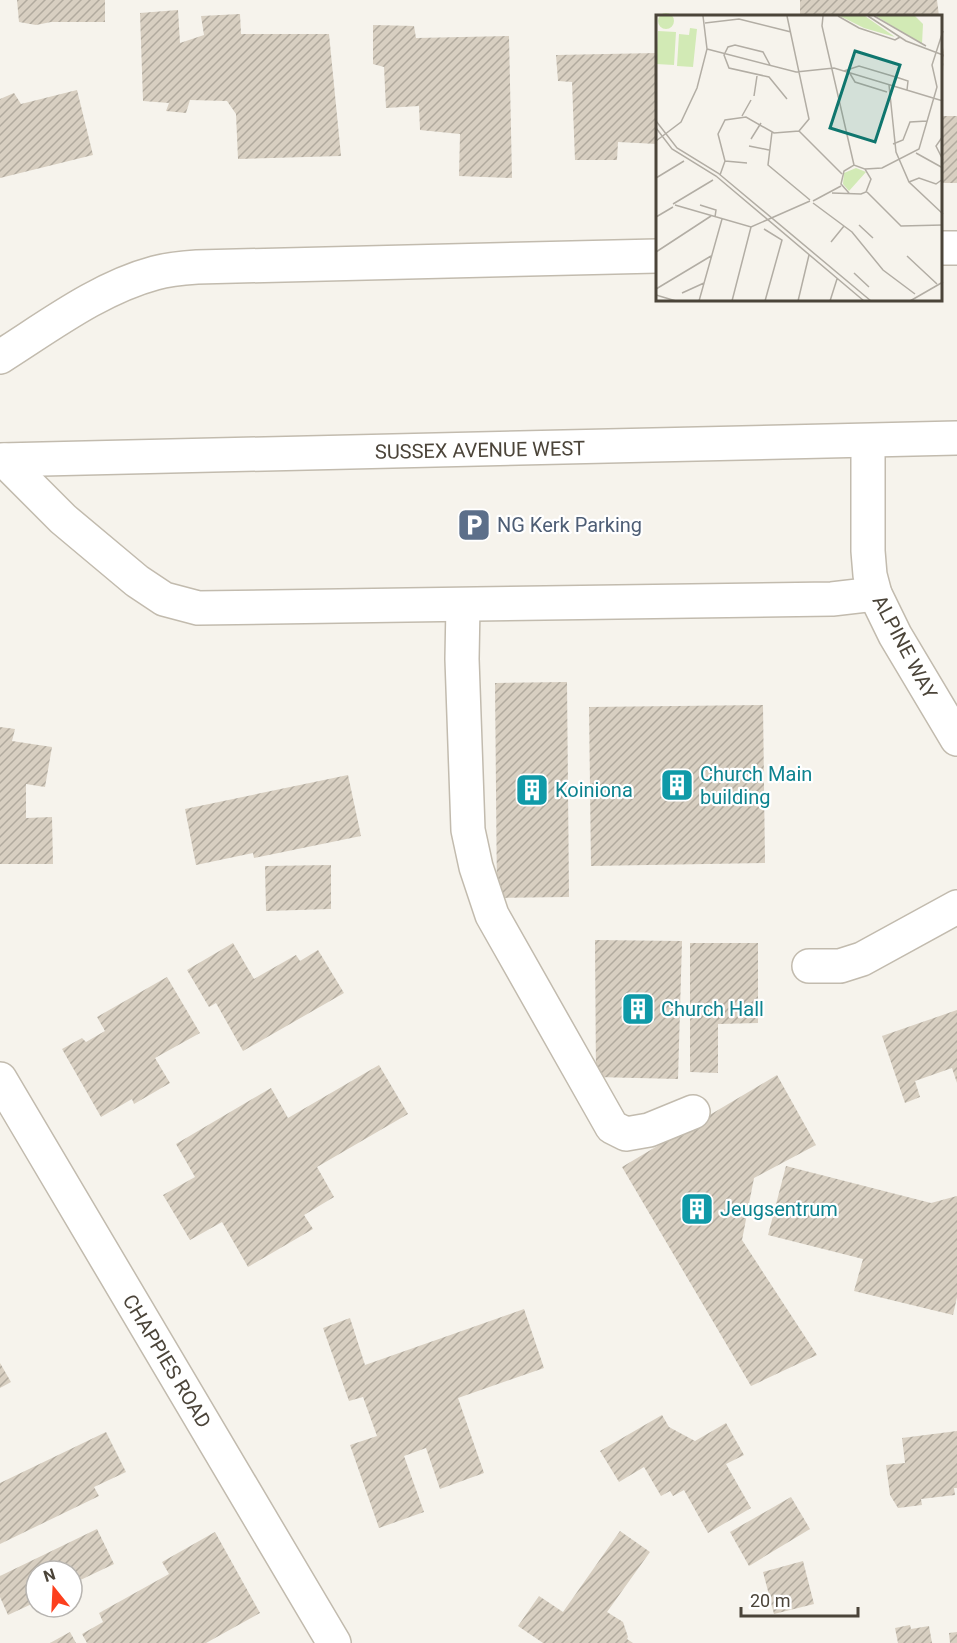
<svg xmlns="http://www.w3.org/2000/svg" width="957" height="1643" viewBox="0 0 957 1643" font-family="Roboto,sans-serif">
<defs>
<pattern id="building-hatch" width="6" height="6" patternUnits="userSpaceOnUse" patternTransform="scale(1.5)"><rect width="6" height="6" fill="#d8cfc1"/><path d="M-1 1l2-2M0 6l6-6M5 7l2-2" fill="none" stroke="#b1aa9e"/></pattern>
</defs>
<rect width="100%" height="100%" fill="#f6f3ec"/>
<g fill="url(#building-hatch)">
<path d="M17,0H105V22H51L36,25L19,22Z"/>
<path d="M800,0H937L939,16H800Z"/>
<path d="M178,10L180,43L204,35L201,16L240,14L241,34H329L341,156L238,159L236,114L227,101L190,100L186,113L166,111L169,103L143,101L140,13Z"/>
<path d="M373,25L414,26L416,38L509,36L512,178L459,176L460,134L420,130L419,106L386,108L384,67L373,64Z"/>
<path d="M940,34L944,52L942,93H940Z"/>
<path d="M657,53V144L618,142L617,160H575L572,82L558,81L556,55Z"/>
<path d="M77,90L93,155L0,178V99L14,93L21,104Z"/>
<rect x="940" y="116" width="17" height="67"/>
<path d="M567,682L569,897L497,898L495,683Z"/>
<path d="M763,705L765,863L591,866L589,707Z"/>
<path d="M0,727L15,729L12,741L52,747L45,787L26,784V818L52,817L53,864H0Z"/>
<path d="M348,775L361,836L254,858L253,853L196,865L185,809Z"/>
<path d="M331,865V909L266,911L265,866Z"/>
<path d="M595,940L682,941L678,1079L596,1077Z"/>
<path d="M233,943L254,979L296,955L300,961L318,950L344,993L243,1051L216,1003L209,1007L187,970Z"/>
<path d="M690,943H758V1023L718,1024V1073L690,1072Z"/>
<path d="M167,977L200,1033L155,1058L170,1083L134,1104L132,1099L101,1117L62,1049L82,1038L86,1042L105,1031L97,1017Z"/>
<path d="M957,1010V1083L952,1068L915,1081L920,1097L905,1103L882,1036Z"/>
<path d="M379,1065L408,1114L317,1167L334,1197L304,1215L313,1229L248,1267L222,1222L190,1240L163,1195L195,1177L176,1144L271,1088L288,1118Z"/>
<path d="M777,1075L816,1145L754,1178L742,1240L817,1355L751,1386L622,1167Z"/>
<path d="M786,1166L931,1203L957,1196V1297L953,1315L854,1291L863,1259L768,1235Z"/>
<path d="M524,1309L544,1368L458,1398L484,1473L440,1489L426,1448L404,1456L424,1512L379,1528L350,1445L377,1436L363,1397L349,1401L323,1328L350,1318L365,1365Z"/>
<path d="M0,1363L11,1382L0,1388Z"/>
<path d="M662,1415L669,1427L695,1441L726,1423L744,1455L726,1464L751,1508L708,1533L684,1490L673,1496L670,1491L661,1496L644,1467L619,1482L600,1451Z"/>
<path d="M957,1431V1488H954L955,1495L921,1499L922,1505L898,1508L890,1495L886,1465L905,1463L902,1438Z"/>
<path d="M106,1432L126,1472L94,1487L99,1496L0,1544V1483Z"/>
<path d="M791,1497L810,1529L749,1566L730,1532Z"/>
<path d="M97,1529L114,1564L72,1584V1571H36V1602L8,1615L0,1597V1576Z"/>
<path d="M620,1531L650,1552L607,1612L623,1622L628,1637L627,1639L633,1643H543L518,1626L539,1596L563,1612Z"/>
<path d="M215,1532L260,1613L206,1643H87L82,1634L103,1622L99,1613L169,1574L162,1562Z"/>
<path d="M803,1561L814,1604L774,1614L763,1572Z"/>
<path d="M910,1625L911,1629L929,1626L932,1643H898L895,1628Z"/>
<path d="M70,1632L76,1643H50Z"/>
<path d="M957,1632V1643H950L949,1633Z"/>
</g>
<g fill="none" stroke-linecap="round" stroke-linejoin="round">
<g stroke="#c2bbae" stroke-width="36">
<g id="minor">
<path d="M940,248H957"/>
<path d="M0,357C49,326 99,288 155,273C169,269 183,268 197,267L657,256"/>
<path d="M868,441V551L870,575L875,594L895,635L957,739"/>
<path d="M0,460L957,438"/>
<path d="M4,460L63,519L137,581L164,599L198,608L832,599L875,594"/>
<path d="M463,605L462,659L468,830L476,867L492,915L612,1127L626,1134L649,1130L693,1112"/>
<path d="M809,966H840L862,959L957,907"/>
<path d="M0,1079L334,1643"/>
</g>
</g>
<use href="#minor" stroke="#fff" stroke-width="33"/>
</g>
<defs>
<g id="parking-square" transform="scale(1.725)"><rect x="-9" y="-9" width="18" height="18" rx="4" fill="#5c6f8a" stroke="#fff"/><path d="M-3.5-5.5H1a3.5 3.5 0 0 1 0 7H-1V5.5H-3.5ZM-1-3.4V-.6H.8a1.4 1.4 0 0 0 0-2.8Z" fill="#fff"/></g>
<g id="building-square" transform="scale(1.725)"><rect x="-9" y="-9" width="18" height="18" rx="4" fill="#0f9aa8" stroke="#fff"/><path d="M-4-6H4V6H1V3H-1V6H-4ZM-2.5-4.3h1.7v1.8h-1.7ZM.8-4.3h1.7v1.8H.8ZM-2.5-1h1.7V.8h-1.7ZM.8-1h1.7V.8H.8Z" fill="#fff"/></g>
</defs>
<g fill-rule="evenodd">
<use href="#parking-square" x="474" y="525"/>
<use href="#building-square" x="677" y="785"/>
<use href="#building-square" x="532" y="790"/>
<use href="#building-square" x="638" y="1009"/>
<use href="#building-square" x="697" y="1209"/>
</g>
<g text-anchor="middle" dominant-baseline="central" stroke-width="4.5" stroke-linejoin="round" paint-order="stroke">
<g font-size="20" fill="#4b4439" stroke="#fff">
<text transform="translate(480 450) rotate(-1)">SUSSEX AVENUE WEST</text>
<text transform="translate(905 647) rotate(62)">ALPINE WAY</text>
<text transform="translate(167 1361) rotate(59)">CHAPPIES ROAD</text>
</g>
<g font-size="20" fill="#4e5e75" stroke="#fff" text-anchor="start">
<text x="497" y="525">NG Kerk Parking</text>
</g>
<g font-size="20" fill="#0d838f" stroke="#fff" text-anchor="start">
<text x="700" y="774">Church Main<tspan x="700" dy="23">building</tspan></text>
<text x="555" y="790">Koiniona</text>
<text x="661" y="1009">Church Hall</text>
<text x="720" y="1209">Jeugsentrum</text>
</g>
</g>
<g transform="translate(656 15)">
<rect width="286" height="286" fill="#f6f3ec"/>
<path d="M2 6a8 8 0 1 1 16 0a8 8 0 1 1-16 0ZM184,1H209L239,22L208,13ZM220,1H259L267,9L266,29ZM34,13L41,14L37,52L21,51L23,19L33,20ZM2,16L20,17L18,50L0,49ZM200,153L210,157L193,176L187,169L188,158Z" fill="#d2eab5"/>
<path fill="none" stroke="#b2ada4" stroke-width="1.5" d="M167,1L166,11L198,150M182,1L203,13L239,25L244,22M212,1L250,26L287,40M218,1L270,31M49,8L83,4L135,17M51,34L140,57L178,53L287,86M114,50L107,37L79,30L72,32L68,40L73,53L113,62L131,84M188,56L203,51L243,63L252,66L251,75M193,57L199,67L231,77M233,70L240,137L253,167L287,199M98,81L101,61M86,101L95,85M0,106L21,133L62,158L215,286M0,113L16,134L60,161L208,286M143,116L186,159M116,117L112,150L154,185M287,121L280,131L287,145M95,124L105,108M0,126L25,107L41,73L51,34L47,1M237,129L247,125L254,107L271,106M93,131L113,135M260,138L287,153M69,146L91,148M209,154L226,153L263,134L281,72L276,50L287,16M64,160L69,146L62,119L69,105L90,102L118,118L143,116L153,104L131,1M0,163L28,146M253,167L263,163L280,169L287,164M211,177L245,211L287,210M176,178L205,179L210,177L215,164L209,154L198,150L188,156L185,169L193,178M157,186L185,171M157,188L196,217L227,255L259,279M17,189L57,165M19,190L95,212L154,186M44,190L60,195L59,202M0,202L17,192M203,210L217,223M108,214L126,225L109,286M175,227L188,211M0,237L55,201M251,241L281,269M198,258L213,272M0,274L55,241M26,278L48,268M0,280L20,286M43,286L66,204M76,286L95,212M142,286L153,240M174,286L181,264M254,286L287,267"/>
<path fill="#0f766e" fill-opacity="0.15" stroke="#0f766e" stroke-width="3" d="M199,36L244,50L219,127L174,113Z"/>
<rect width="286" height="286" fill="none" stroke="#4b4439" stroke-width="3"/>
</g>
<g transform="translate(54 1589) rotate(342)"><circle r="28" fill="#ffffff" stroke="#b7b4b0" stroke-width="1.5"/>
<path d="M0-4.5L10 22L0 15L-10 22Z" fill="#fc3f1d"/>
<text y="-9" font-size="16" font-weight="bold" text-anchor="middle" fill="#4b4439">N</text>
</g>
<path d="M741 1607v9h117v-9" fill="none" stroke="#4b4439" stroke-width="3"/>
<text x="750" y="1607" font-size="18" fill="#4b4439" stroke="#ffffff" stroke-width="4.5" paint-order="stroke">20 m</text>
</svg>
